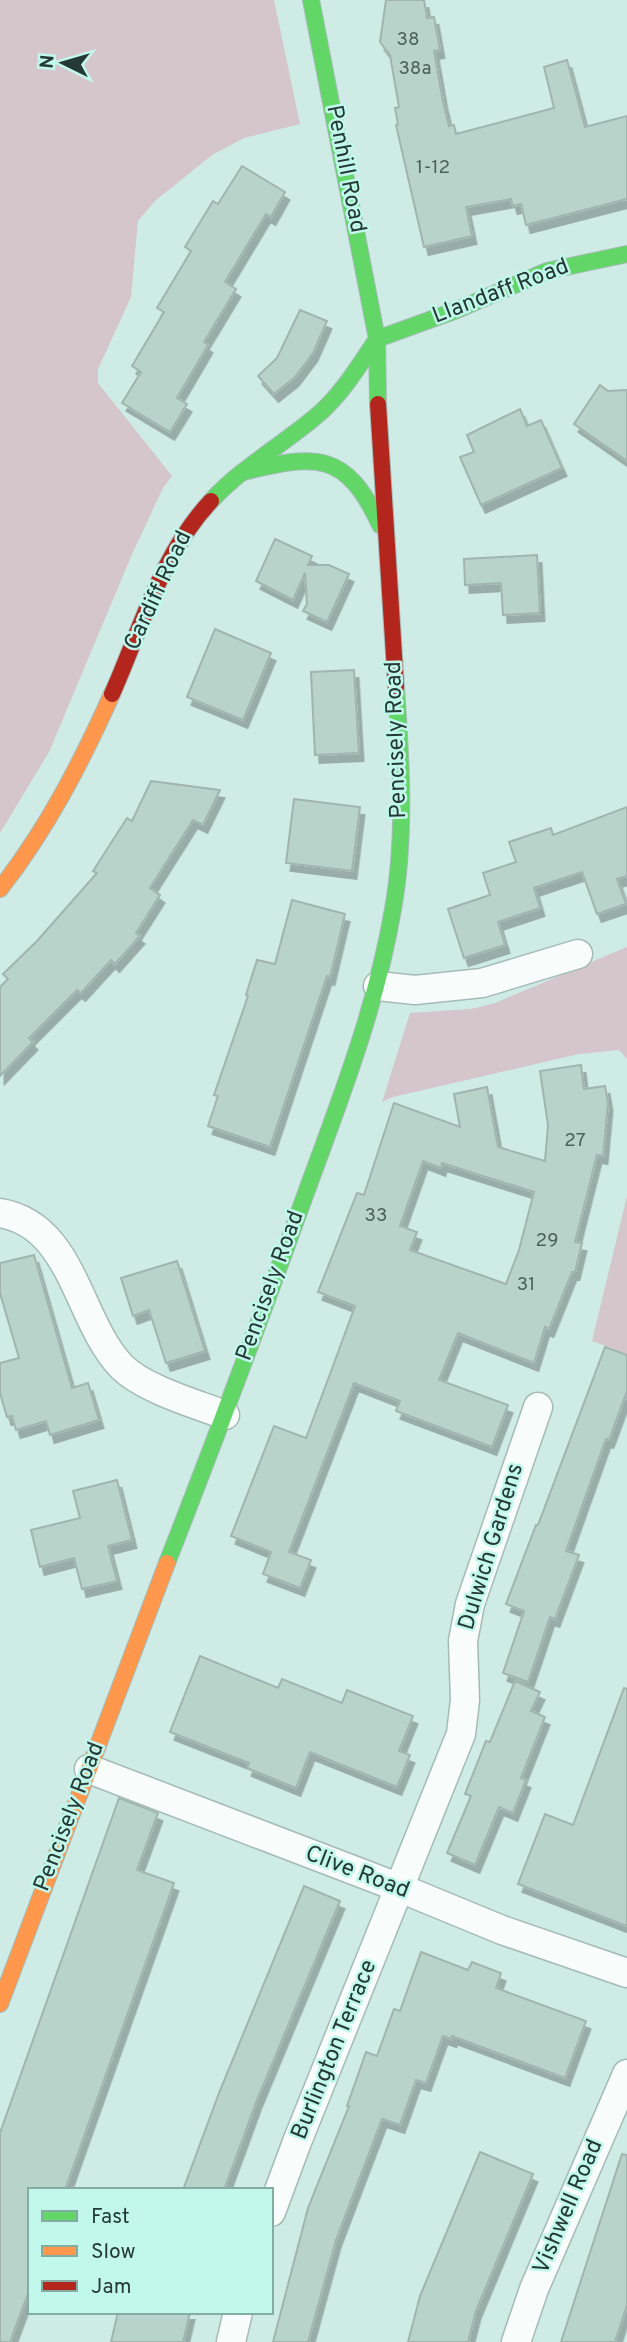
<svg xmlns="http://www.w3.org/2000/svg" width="627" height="2342" viewBox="0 0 627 2342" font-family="Overpass,sans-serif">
<defs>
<filter id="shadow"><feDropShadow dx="4.5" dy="8" stdDeviation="0" flood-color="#0004"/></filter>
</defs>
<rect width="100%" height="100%" fill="#cfebe5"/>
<g fill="#d4c6cb">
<path d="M0,0H274L300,124L244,138L212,155L155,201L138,221L131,297L98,369V383L172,476L163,488L133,552L49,752L0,833Z"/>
<path d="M627,947V1059L619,1050L579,1054L393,1097L382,1102L410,1013L471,1009L495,1003Z"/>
<path d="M627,1196V1354L592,1341Z"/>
</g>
<g fill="#b8d3c9" stroke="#a0b5ae" stroke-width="2" fill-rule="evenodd" filter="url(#shadow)">
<path d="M386,0H424L427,18L434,17L440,50L434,51L443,102L449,126L454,125L456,134L554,108L544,67L567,60L585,127L627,116V199L526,225L521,204L513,206L511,199L466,207L472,236L424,247L396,125L398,124L395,108L399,107L390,55L380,42Z"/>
<path d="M242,166L285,192L271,217L266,214L225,282L236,289L204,342L208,345L177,398L187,404L170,432L122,403L141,372L132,366L164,312L157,308L191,251L185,247L213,201L218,204Z"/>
<path d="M300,310L327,321L313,353L294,378L274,394L258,376L277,358Z"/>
<path d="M600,385L608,391L627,390V461L574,424Z"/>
<path d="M520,409L527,426L541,420L562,468L481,505L460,457L474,452L467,435Z"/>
<path d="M275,539L312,556L308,565H329L349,574L327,622L303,611L307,604L305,573L293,600L256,581Z"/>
<path d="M537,555L540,613L503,615L501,583L465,585L464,559Z"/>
<path d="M215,629L271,653L243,720L187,697Z"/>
<path d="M354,670L359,753L315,755L311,672Z"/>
<path d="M151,781L220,790L203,825L193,820L150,888L160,895L136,933L140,936L115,964L111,960L81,993L77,990L29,1038L33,1042L0,1076V987L8,979L3,974L37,941L97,873L93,871L127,818L132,821Z"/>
<path d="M294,799L360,807L352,871L286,863Z"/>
<path d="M627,807V876L617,879L626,904L597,914L582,872L534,888L540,908L498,922L505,945L464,958L448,909L490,895L483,873L516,862L509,842L551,828L553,835Z"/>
<path d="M292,900L345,914L330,977L327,976L270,1147L208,1126L218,1096L214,1095L248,996L246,995L257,960L275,964Z"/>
<path d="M581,1065L584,1089L605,1086L608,1103L603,1156L597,1155L575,1242L582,1243L575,1272H572L549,1329L545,1327L534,1363L458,1333L439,1380L508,1405L492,1447L396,1411L400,1401L354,1383L289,1552L311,1560L300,1588L263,1574L271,1552L231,1536L274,1426L306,1438L330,1374L355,1306L318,1292L357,1193L364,1195L394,1103L460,1127L454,1094L487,1087L498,1147L545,1161L548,1125L540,1071ZM423,1161L441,1168L442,1163L534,1192L519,1250L506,1284L410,1250L417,1232L400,1226Z"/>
<path d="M34,1255L72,1388L88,1383L99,1420L50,1435L46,1421L16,1430L12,1416L7,1417L0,1393V1363L19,1358L0,1293V1263Z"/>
<path d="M177,1261L205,1351L166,1363L149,1310L133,1316L121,1278Z"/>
<path d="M605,1347L627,1355V1391L609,1440L606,1439L566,1551L579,1555L555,1619L550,1617L528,1682L503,1673L524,1611L506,1604L536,1525H538Z"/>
<path d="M117,1480L132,1540L108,1546L117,1581L82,1589L74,1558L40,1567L31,1530L80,1518L73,1491Z"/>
<path d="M200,1656L278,1688L282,1679L342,1703L347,1690L413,1716L399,1751L410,1755L397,1787L310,1752L296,1788L247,1768L249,1763L170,1732Z"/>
<path d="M515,1681L540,1692L531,1711L545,1717L521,1778L526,1780L513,1813L499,1807L475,1865L447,1853L471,1796L465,1794L486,1741L490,1742Z"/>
<path d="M624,1688L627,1689V1926L518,1884L545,1814L573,1825Z"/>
<path d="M119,1798L158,1813L137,1870L174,1883L65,2190H30V2288L10,2342H0V2133Z"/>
<path d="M304,1886L340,1901L257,2100L224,2190H183L219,2093Z"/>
<path d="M421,1952L468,1970L472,1962L501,1973L496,1988L586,2021L565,2078L452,2036V2039L443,2036L426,2083L416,2080L400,2125L382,2119L336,2240L308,2342H273L308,2208L349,2106H347L366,2052L377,2056L394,2009L400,2011Z"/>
<path d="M480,2152L533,2174L476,2311L468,2342H408L420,2296Z"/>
<path d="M622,2154L627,2155V2305L615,2342H561Z"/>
<path d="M118,2312H190L183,2342H111Z"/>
</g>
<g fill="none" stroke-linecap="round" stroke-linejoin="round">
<g stroke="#a5bbb6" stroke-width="31">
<g id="street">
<path d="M378,986L415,990L482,983L578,954"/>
<path d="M0,1213C74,1225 77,1321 122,1367C144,1389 196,1404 225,1415"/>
<path d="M89,1769L400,1888L502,1930L627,1973"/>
<path d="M271,2212L297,2142L461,1734L465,1700L463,1641L470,1604L538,1407"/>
<path d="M231,2342L238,2312"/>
<path d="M516,2342L534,2289L627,2074"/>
</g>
</g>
<g stroke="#a5bbb6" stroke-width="18">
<g id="fast">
<path d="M378,404L377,339L457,310L547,271L627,254"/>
<path d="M243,472C316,454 346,451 380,525"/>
<path d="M211,501C243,466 286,443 321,412C344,391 360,364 377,339L311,0"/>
<path d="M167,1563C214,1443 259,1323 303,1201C338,1105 376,1010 393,909C406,837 401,759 396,687"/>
</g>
</g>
<g stroke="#a5bbb6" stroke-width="18">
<g id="slow">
<path d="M0,889C47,829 81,763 112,694"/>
<path d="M0,2004L167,1563"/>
</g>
</g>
<g stroke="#a5bbb6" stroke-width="18">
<g id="jam">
<path d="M378,404L396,687"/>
<path d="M112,694C141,629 161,554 211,501"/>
</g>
</g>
<use href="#street" stroke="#f8fcfb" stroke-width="28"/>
<use href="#fast" stroke="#63d668" stroke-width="16"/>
<use href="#slow" stroke="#ff974d" stroke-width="16"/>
<use href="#jam" stroke="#b3261e" stroke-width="16"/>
</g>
<g text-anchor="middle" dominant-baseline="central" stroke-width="5" stroke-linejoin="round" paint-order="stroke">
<g font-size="19" fill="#4b625c">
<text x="408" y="40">38</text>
<text x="415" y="69">38a</text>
<text x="433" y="168">1-12</text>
<text x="575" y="1141">27</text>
<text x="376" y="1216">33</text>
<text x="547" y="1241">29</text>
<text x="526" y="1285">31</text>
</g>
<g font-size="23" fill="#243935" stroke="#c2f8ec">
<text transform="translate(345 169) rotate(79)">Penhill Road</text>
<text transform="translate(501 292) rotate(-21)">Llandaff Road</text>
<text transform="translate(159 591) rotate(-65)">Cardiff Road</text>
<text transform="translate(397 740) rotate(-92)">Pencisely Road</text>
<text transform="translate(271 1286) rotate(-70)">Pencisely Road</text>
<text transform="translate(492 1547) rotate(-73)">Dulwich Gardens</text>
<text transform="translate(70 1817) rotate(-69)">Pencisely Road</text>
<text transform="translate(357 1873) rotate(21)">Clive Road</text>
<text transform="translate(335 2050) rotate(-68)">Burlington Terrace</text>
<text transform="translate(569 2207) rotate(-67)">Vishwell Road</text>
</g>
</g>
<rect x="28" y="2188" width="245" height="126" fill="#c2f8ec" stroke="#83aca3" stroke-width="2"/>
<rect x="42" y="2211" width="35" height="10" fill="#63d668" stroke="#83aca3" stroke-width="2"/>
<text x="91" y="2223" font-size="21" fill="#243935">Fast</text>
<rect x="42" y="2246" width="35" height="10" fill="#ff974d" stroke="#83aca3" stroke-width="2"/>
<text x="91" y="2258" font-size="21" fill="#243935">Slow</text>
<rect x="42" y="2281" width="35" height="10" fill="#b3261e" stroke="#83aca3" stroke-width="2"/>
<text x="91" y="2293" font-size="21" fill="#243935">Jam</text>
<g transform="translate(63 63) rotate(275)" stroke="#c2f8ec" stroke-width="5" paint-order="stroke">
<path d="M0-5L12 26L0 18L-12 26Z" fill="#243935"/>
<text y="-10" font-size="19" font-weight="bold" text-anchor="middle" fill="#243935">N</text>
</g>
</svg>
